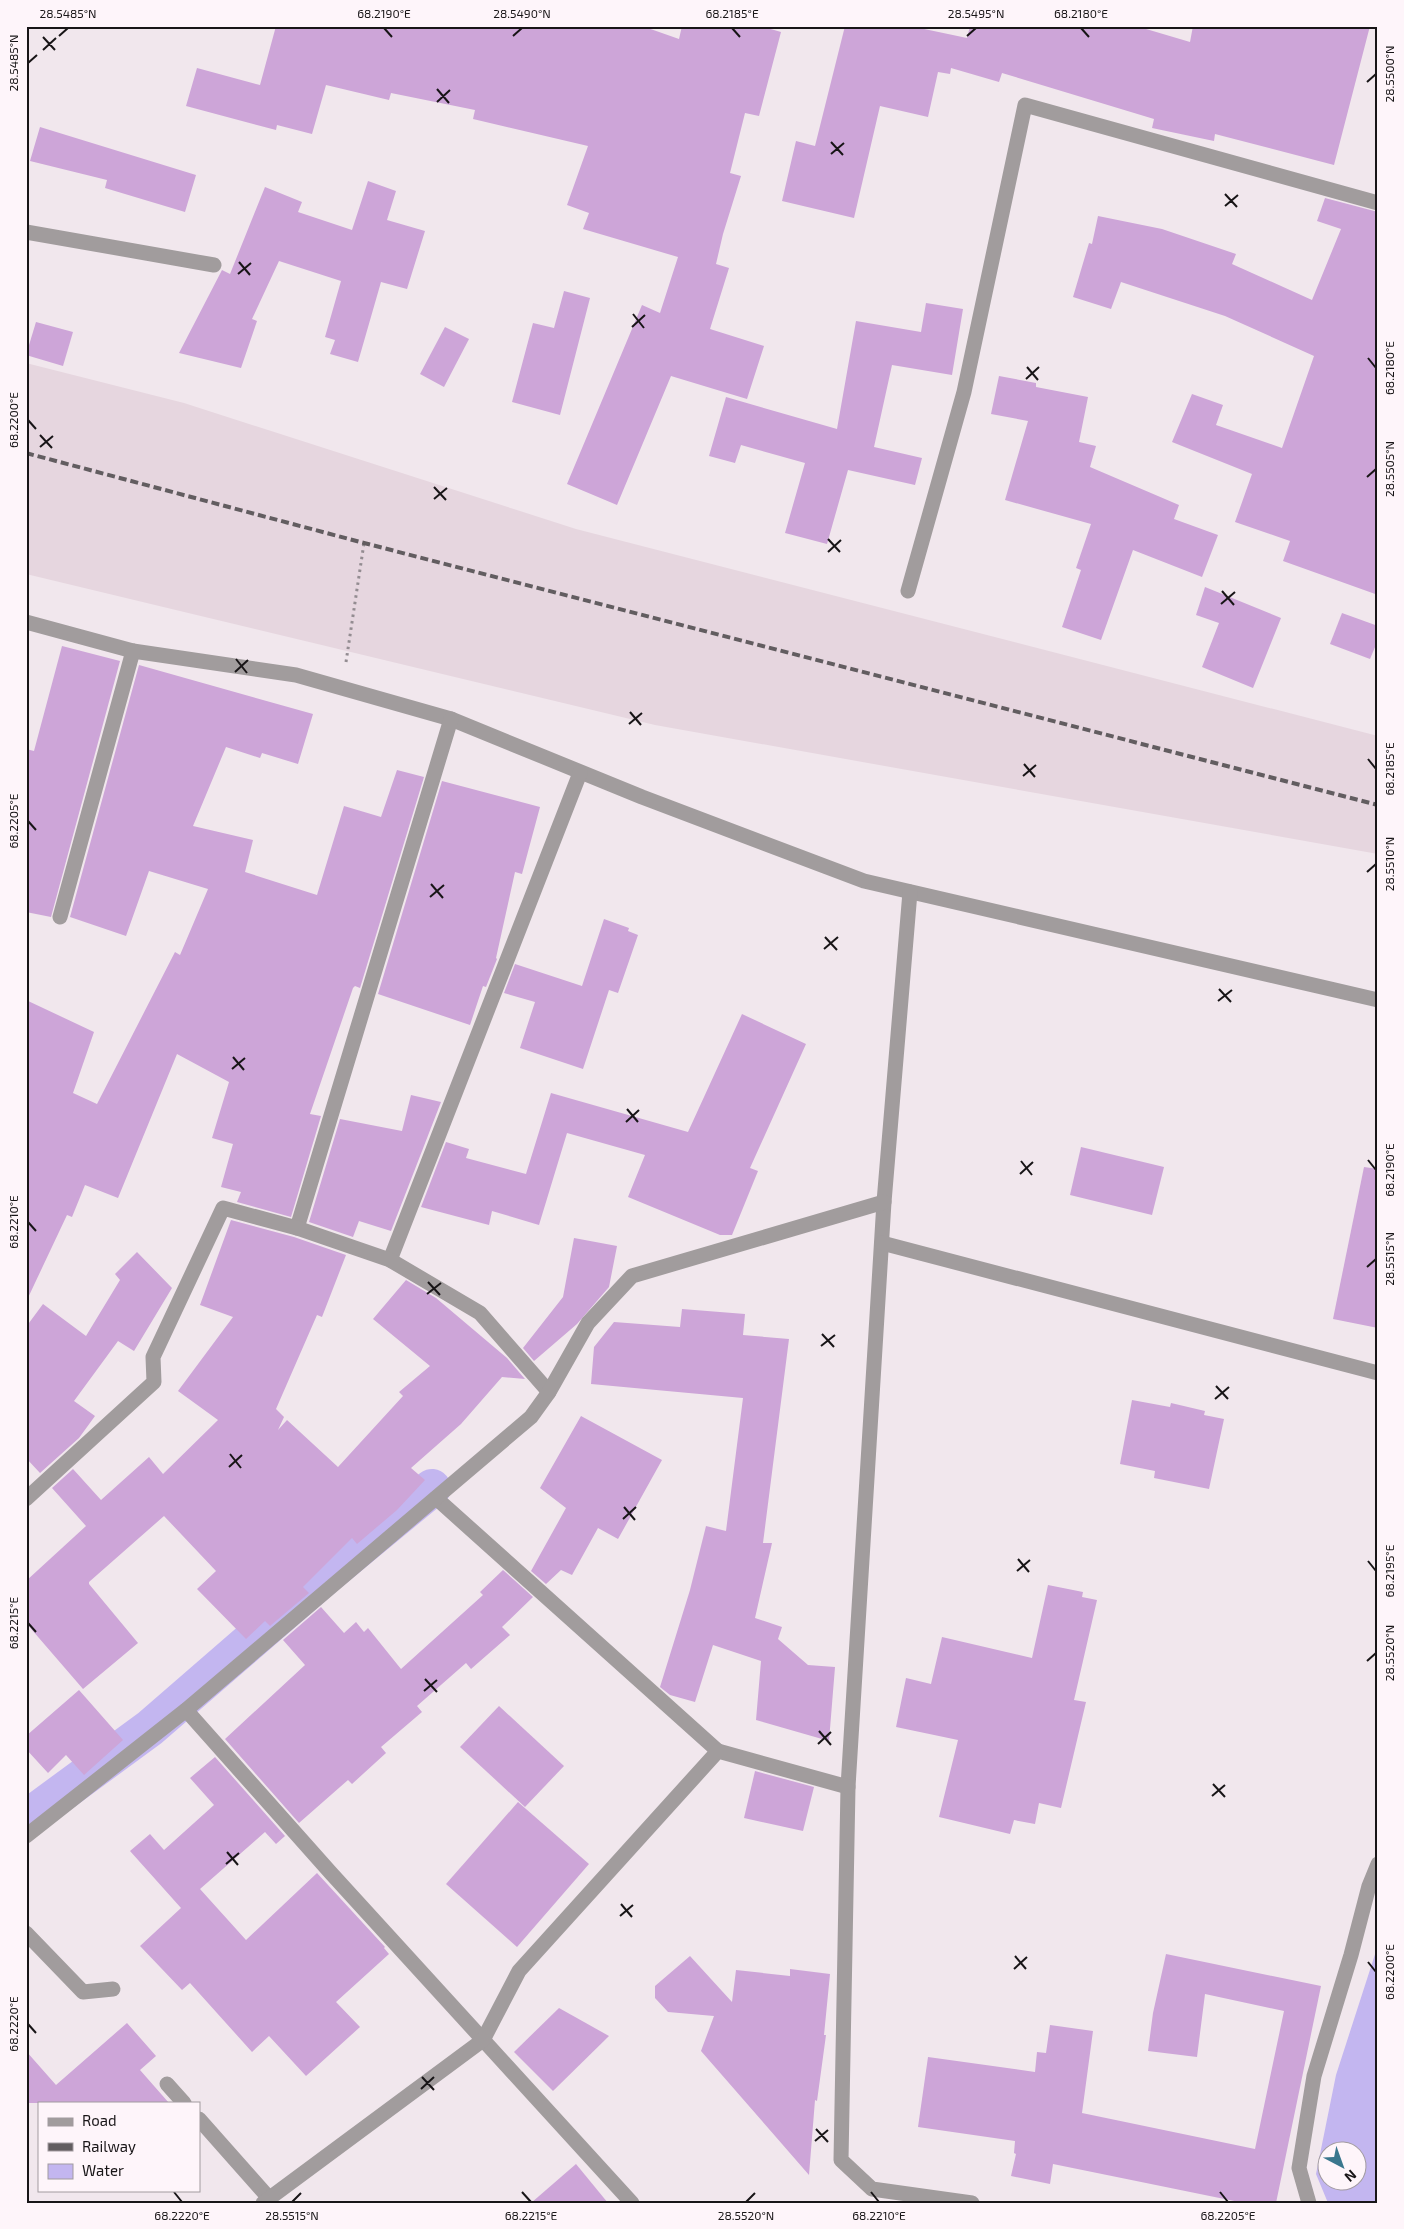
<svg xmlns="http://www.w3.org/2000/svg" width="1404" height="2229" viewBox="0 0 1404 2229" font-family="'Exo 2',sans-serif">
<rect width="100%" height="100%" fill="#f1e7ed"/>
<path fill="#e6d6df" d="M26,363L184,403L576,529L1378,736V854L655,725L26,574Z"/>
<path fill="#c3b6f0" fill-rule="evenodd" d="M1378,1945V2203H1328L1316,2174L1336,2075ZM1326,2152H1356V2182H1326Z"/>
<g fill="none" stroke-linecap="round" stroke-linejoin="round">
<path stroke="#c3b6f0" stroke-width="38" d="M26,1819L150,1728L330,1572L432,1488"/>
</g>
<g fill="#cda5d8">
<path d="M276,26H642L679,39L682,26H760L781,32L759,116L745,113L730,173L741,176L723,234L716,264L729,268L710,329L764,346L747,399L671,376L617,505L567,484L642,305L660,313L678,257L583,229L589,213L567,205L588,146L473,119L475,110L391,93L389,100L326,85L312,134L277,125L276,130L186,106L197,68L260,85Z"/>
<path d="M845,26H910L967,38L970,26H1136L1190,42L1193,26H1370L1334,165L1215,134L1214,141L1152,128L1154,119L1002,73L999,82L951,68L950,74L938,72L928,117L880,106L854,218L782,201L796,141L815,146Z"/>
<path d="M40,127L196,175L185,212L105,188L107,180L30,161Z"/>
<path d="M368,181L396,191L387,220L425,231L407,289L381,282L358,362L330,354L335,340L325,337L341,281L279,261L252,319L257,321L241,368L179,353L222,270L230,274L265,187L302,202L298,212L352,230Z"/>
<path d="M1325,198L1378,212V595L1283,561L1290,541L1235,522L1252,474L1172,442L1192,394L1223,405L1216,425L1282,448L1314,356L1225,316L1121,282L1111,309L1073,297L1089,243L1092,244L1098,216L1162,229L1236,254L1232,264L1312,300L1341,229L1317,221Z"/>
<path d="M564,291L590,298L560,415L512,402L533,323L554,328Z"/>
<path d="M926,303L963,309L952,375L892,365L874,447L922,458L915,485L848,470L827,544L785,533L805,463L741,445L735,463L709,456L726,397L837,429L856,321L921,332Z"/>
<path d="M36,322L73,332L63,366L26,355Z"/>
<path d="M445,327L469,339L444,387L420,374Z"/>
<path d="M999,376L1036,383V387L1088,397L1079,442L1096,446L1090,467L1179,505L1174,519L1218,535L1202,577L1133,550L1101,640L1062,627L1081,570L1076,568L1091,524L1005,500L1028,421L991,414Z"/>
<path d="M1205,587L1281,618L1253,688L1202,667L1219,623L1196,615Z"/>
<path d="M1342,613L1378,626V640L1370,659L1330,644Z"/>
<path d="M62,646L120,661L51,917L26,912V749L34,751Z"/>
<path d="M139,665L313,714L298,764L262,753L260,758L226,747L193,826L253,840L245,872L317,895L344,806L381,817L397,770L424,777L360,988L355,986L353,988L310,1114L321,1116L291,1217L237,1202L241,1192L221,1187L233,1144L212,1138L229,1082L177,1054L118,1198L85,1185L72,1217L67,1215L26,1302V1000L94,1032L73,1093L97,1104L175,952L180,955L208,889L149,871L126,936L70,917Z"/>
<path d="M442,781L540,807L522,874L515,872L496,958L497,959L486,987L483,986L470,1025L378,994Z"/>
<path d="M604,919L629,928L628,931L638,935L618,993L609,990L583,1069L520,1048L535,1002L504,993L515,964L582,986Z"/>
<path d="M742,1014L806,1044L750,1168L758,1171L732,1235H720L628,1197L645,1155L567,1133L539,1225L492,1211L489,1225L421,1207L446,1142L469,1149L466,1158L526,1174L551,1093L688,1132Z"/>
<path d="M411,1095L441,1102L391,1231L359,1221L353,1237L309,1222L340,1119L402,1131Z"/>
<path d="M1081,1147L1164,1167L1152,1215L1070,1195Z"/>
<path d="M1364,1167L1378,1169V1328L1333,1319Z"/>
<path d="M231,1220L294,1237L346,1255L322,1317L317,1315L276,1409L284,1417L278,1430L287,1420L338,1467L403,1396L399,1392L430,1366L373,1319L406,1280L436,1298L507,1358L525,1379L502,1377L461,1424L411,1468L425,1480L397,1510L357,1544L352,1538L303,1587L309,1593L270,1626L265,1621L246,1639L197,1589L216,1571L164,1516L89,1582V1584L138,1643L83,1689L26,1623V1581L86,1526L52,1488L73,1469L101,1500L149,1457L163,1474L218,1420L178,1391L233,1317L200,1305Z"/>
<path d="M574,1238L617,1246L609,1287L577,1324L534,1361L523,1348L563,1297Z"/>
<path d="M137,1252L172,1288L134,1351L118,1341L74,1401L95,1416L79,1438L40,1473L26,1458V1327L43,1304L86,1336L120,1280L115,1274Z"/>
<path d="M682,1309L745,1314L743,1335L789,1339L763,1543H772L755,1618L782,1627L778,1639L808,1665L835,1667L829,1741L756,1720L761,1661L713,1645L695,1702L670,1695L660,1687L690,1590L706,1526L726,1531L743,1398L591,1384L594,1347L614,1322L680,1327Z"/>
<path d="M1132,1400L1170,1407L1171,1403L1205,1411L1204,1415L1224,1419L1209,1489L1154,1478L1155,1471L1120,1464Z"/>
<path d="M581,1416L662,1460L618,1539L598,1528L572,1575L561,1570L546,1584L531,1571L566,1508L540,1488Z"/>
<path d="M503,1570L533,1597L502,1627L510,1635L471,1669L466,1663L417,1706L422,1712L381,1747L386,1753L352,1784L348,1780L299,1823L225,1739L305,1665L283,1640L321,1607L344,1633L356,1622L364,1632L368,1628L401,1669L483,1595L480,1592Z"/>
<path d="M1048,1585L1083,1592L1082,1597L1097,1600L1074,1700L1086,1702L1061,1808L1039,1803L1035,1824L1014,1820L1010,1834L939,1817L958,1740L896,1727L906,1678L931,1684L942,1637L1032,1658Z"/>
<path d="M79,1690L123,1740L84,1775L66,1755L48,1773L26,1749V1736Z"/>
<path d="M499,1706L564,1766L525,1807L460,1747Z"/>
<path d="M215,1757L285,1836L276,1844L265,1832L200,1889L246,1940L317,1873L385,1947L384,1948L389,1954L336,2002L360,2027L306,2076L269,2036L252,2052L190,1983L182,1990L140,1946L181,1908L130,1851L150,1834L164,1850L214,1805L190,1778Z"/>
<path d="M755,1771L814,1787L803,1831L744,1818Z"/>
<path d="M518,1802L589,1864L517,1947L446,1884Z"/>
<path d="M1166,1954L1321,1986L1276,2203H1244L1053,2164L1050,2184L1011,2176L1016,2154L1014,2153L1015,2141L918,2127L928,2057L1035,2072L1037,2052L1046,2053L1050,2025L1093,2031L1082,2113L1255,2149L1284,2011L1205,1994L1197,2057L1148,2051L1153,2013Z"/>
<path d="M690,1956L732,2002L736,1970L790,1976V1969L830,1974L824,2035H826L817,2101L815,2100L809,2175L701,2051L714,2016L668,2012L655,1998V1986Z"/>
<path d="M559,2008L609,2036L553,2091L514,2052Z"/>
<path d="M127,2023L156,2056L140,2070L169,2103H26V2051L56,2085Z"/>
<path d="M576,2164L608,2203H531Z"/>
</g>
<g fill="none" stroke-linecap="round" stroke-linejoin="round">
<path stroke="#938c91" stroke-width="3" stroke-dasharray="2.5 4" stroke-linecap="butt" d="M346,662L364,543"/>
<g stroke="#a19c9d" stroke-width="15">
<path d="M26,232L214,265"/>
<path d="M908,591L964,392L1025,105L1378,203"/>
<path d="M26,622L133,651L296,675L451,719L642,797L864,881L1378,1000"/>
<path d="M910,892L884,1202L848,1787L841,2160L872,2189L972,2203"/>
<path d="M60,917L133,651"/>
<path d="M297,1228L451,719"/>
<path d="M882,1243L1378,1373"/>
<path d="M390,1260L580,773"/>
<path d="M436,1498L718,1751"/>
<path d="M26,1499L154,1382L153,1357L223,1208L297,1228L390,1260L480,1313L549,1392"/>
<path d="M186,1710L330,1872L632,2203"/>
<path d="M26,1836L186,1710L531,1417L549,1392L588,1323L632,1276L884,1202"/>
<path d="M26,1933L83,1992L113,1989"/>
<path d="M167,2084L184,2103"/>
<path d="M199,2119L269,2198"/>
<path d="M263,2203L483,2040L519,1971L718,1751L848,1787"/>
<path d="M1309,2203L1299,2168L1314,2076L1351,1955L1369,1886L1378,1864"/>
</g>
<path stroke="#625d60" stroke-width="4" stroke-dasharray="8 4" stroke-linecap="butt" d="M26,453L364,543L1378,805"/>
</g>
<path fill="none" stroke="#181517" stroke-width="2" d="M384,28L392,37M732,28L740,37M1081,28L1089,37M59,36L68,28M513,36L522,28M967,36L976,28M43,37L55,50M43,50L56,38M28,63L37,55M1367,82L1376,74M437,89L449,103M437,102L450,90M831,142L843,155M831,154L844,143M1225,194L1237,207M1225,206L1238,195M239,262L250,275M238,274L251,263M633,314L644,328M632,327L645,315M1368,358L1376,368M1027,367L1038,380M1026,379L1039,367M28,420L36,429M40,435L52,448M40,447L53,436M1367,477L1376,469M434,487L446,500M434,499L447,488M828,539L840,552M828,552L841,540M1222,591L1234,605M1221,604L1235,592M236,659L247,673M235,672L248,660M630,712L641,725M629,724L642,713M1368,759L1376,769M1024,764L1035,777M1023,776L1036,765M28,821L36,830M1367,872L1376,864M431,884L443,898M430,897L444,885M825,937L837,950M824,949L838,937M1219,989L1231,1002M1218,1001L1232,990M233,1057L244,1070M232,1069L245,1058M627,1109L638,1122M626,1122L639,1110M1368,1160L1376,1170M1021,1161L1032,1175M1020,1174L1033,1162M28,1222L36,1231M1367,1267L1376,1259M428,1282L440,1295M427,1294L441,1283M822,1334L834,1347M821,1346L835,1335M1216,1386L1228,1399M1215,1399L1229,1387M230,1454L241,1468M229,1467L242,1455M624,1507L635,1520M623,1519L636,1507M1018,1559L1029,1572M1368,1561L1376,1571M1017,1571L1030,1560M28,1623L36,1632M1367,1661L1376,1653M425,1679L437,1692M424,1691L437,1680M819,1731L831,1745M818,1744L831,1732M1213,1784L1225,1797M1212,1796L1225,1785M227,1852L238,1865M226,1864L239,1853M621,1904L632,1917M620,1916L633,1905M1015,1956L1026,1969M1368,1962L1376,1972M1014,1969L1027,1957M28,2024L36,2033M422,2077L434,2090M421,2089L434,2077M816,2129L828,2142M815,2141L828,2130M174,2192L182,2202M522,2192L531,2202M871,2192L879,2202M1220,2192L1228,2202M292,2202L301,2193M746,2202L755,2193"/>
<rect width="1404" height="2229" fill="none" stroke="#fef5fa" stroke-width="55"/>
<rect x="38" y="2102" width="162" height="90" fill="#fef5fa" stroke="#a29b9f"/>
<rect x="48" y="2118" width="25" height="8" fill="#a19c9d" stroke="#a29b9f"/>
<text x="82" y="2126" font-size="15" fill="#181517">Road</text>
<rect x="48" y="2143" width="25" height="8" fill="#625d60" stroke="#a29b9f"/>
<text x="82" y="2152" font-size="15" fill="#181517">Railway</text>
<rect x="48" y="2164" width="25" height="15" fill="#c3b6f0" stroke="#a29b9f"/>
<text x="82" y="2176" font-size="15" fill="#181517">Water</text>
<g transform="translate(1342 2166) rotate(139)"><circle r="24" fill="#fef5fa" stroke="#a29b9f"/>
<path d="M0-4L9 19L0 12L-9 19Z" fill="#3a778e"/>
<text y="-8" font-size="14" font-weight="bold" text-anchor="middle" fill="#181517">N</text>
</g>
<rect x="28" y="28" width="1348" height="2174" fill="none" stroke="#181517" stroke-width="2"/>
<g font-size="12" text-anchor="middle" fill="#181517">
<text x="68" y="18">28.5485°N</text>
<text x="384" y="18">68.2190°E</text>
<text x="522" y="18">28.5490°N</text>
<text x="732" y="18">68.2185°E</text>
<text x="976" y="18">28.5495°N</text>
<text x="1081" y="18">68.2180°E</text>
<text transform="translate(14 63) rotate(-90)" y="4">28.5485°N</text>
<text transform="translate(1390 74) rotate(-90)" y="4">28.5500°N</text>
<text transform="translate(1390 368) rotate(-90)" y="4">68.2180°E</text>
<text transform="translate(14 420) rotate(-90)" y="4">68.2200°E</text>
<text transform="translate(1390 469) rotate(-90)" y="4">28.5505°N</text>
<text transform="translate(1390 769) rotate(-90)" y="4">68.2185°E</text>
<text transform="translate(14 821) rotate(-90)" y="4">68.2205°E</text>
<text transform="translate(1390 864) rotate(-90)" y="4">28.5510°N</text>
<text transform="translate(1390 1170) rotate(-90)" y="4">68.2190°E</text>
<text transform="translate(14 1222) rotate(-90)" y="4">68.2210°E</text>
<text transform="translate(1390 1259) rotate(-90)" y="4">28.5515°N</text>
<text transform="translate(1390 1571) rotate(-90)" y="4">68.2195°E</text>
<text transform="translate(14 1623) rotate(-90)" y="4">68.2215°E</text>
<text transform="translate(1390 1653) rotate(-90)" y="4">28.5520°N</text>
<text transform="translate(1390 1972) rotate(-90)" y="4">68.2200°E</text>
<text transform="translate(14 2024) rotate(-90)" y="4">68.2220°E</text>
<text x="182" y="2220">68.2220°E</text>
<text x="292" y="2220">28.5515°N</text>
<text x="531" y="2220">68.2215°E</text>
<text x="746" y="2220">28.5520°N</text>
<text x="879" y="2220">68.2210°E</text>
<text x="1228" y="2220">68.2205°E</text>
</g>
</svg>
